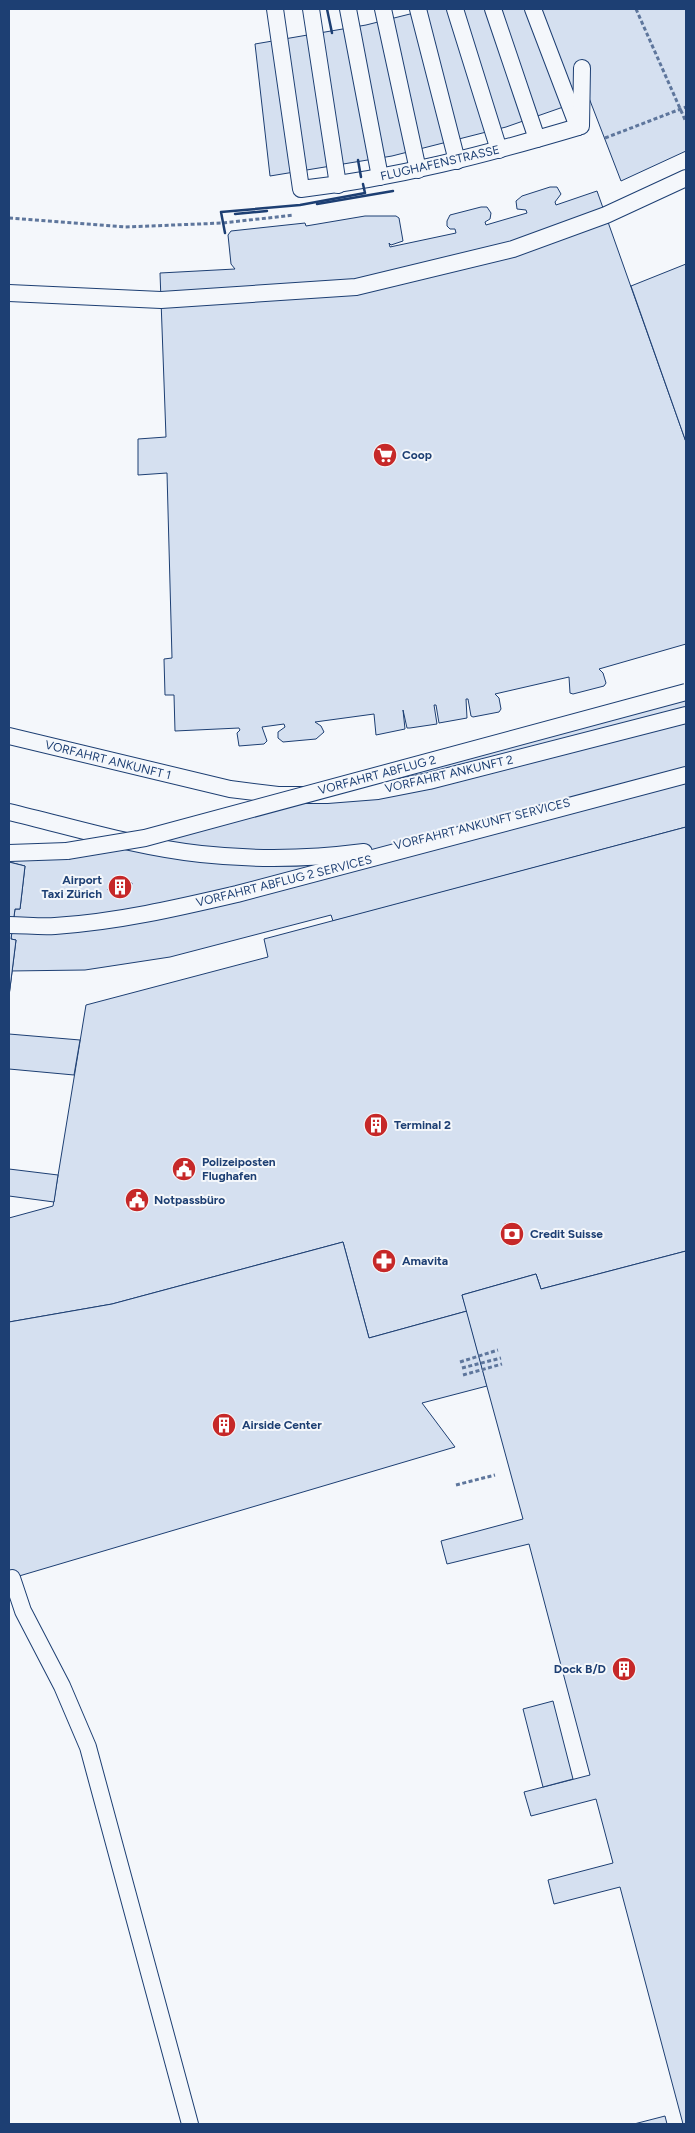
<svg xmlns="http://www.w3.org/2000/svg" width="695" height="2133" viewBox="0 0 695 2133" font-family="Figtree,sans-serif">
<rect width="100%" height="100%" fill="#f4f7fb"/>
<g fill="#d5e0f0" stroke="#1d3f73">
<path d="M430,9H686V151L621,181L589,98L506,127L392,156L270,176L255,44L366,25Z"/>
<path d="M550,187H557L561,194L555,202L556,205L597,191L686,442V644L599,669L603,673L606,683L604,686L573,694L570,693L569,677L495,694L499,698L501,709L499,712L473,717L471,716L468,699H466L467,718L439,723L436,705H434L437,724L410,728H407L403,710L405,729L376,735L374,714L315,722L321,726L324,732L316,739L283,742L278,738V732L285,727L284,724L262,727L267,741L264,744L239,746L237,733L240,730L239,728L175,731L174,695H165L164,659L172,658L167,473L138,475V439L166,437L160,273L235,269L231,264L228,235L231,231L305,223L306,226L365,216H396L399,218L403,241L391,245L389,243L390,247L456,233L455,229H450L447,226V221L450,215L481,207H487L491,213L490,219L485,222L486,225L527,213L526,210L517,209L516,201L522,196Z"/>
<path d="M686,264V442L631,286Z"/>
<path d="M686,696V827L361,914L333,921L331,915L170,957L85,970L9,971V855L51,854Z"/>
<path d="M686,827V1251L541,1289L536,1274L462,1295L467,1311L369,1338L343,1242L112,1304L9,1322V1218L53,1206L86,1005L268,957L264,939Z"/>
<path d="M9,862L25,866L20,909H15L11,939L16,940L9,996Z"/>
<path d="M9,862L25,866L20,909H15L11,939L16,940L9,996Z"/>
<path d="M112,878L132,883L129,895L108,890Z"/>
<path d="M9,1034L80,1040L74,1075L9,1069Z"/>
<path d="M9,1169L58,1175L54,1202L9,1196Z"/>
<path d="M343,1242L369,1338L467,1311L487,1386L422,1403L455,1447L9,1579V1322L112,1304Z"/>
<path d="M686,1251V2124H683L620,1887L554,1904L548,1880L613,1863L596,1799L531,1816L524,1792L590,1775L529,1544L447,1564L441,1541L523,1519L462,1295L536,1274L541,1289Z"/>
<path d="M553,1701L573,1779L543,1787L523,1709Z"/>
<path d="M665,2116L667,2124H634Z"/>
</g>
<g fill="none" stroke-linecap="round" stroke-linejoin="round">
<g stroke="#1d3f73" stroke-width="18">
<g id="service">
<path d="M275,9L301,189C396,178 487,154 578,127"/>
<path d="M311,9L338,185"/>
<path d="M348,9L380,177"/>
<path d="M383,9L418,170"/>
<path d="M418,9L457,161"/>
<path d="M455,9L499,150"/>
<path d="M493,9L537,139"/>
<path d="M533,9L578,127"/>
<path d="M580,126H581L582,68"/>
<path d="M9,293L161,300L356,287L513,249L606,215L686,178"/>
<path d="M9,736L230,789L278,795H327L378,791L429,781L686,715"/>
<path d="M9,812C72,827 136,847 201,854C256,860 310,859 364,852"/>
<path d="M9,853L67,851"/>
<path d="M9,925C24,925 40,927 55,926C117,922 177,908 237,894L686,775"/>
<path d="M12,1578L23,1611L62,1686L88,1747L190,2124"/>
</g>
</g>
<g stroke="#5e769c" stroke-width="3" stroke-dasharray="4 2.5" stroke-linecap="butt">
<path d="M636,9L686,122"/>
<path d="M605,138L686,107"/>
<path d="M9,218L125,227L223,223L294,215"/>
<path d="M460,1362L498,1350"/>
<path d="M462,1368L501,1358"/>
<path d="M463,1375L502,1364"/>
<path d="M456,1485L495,1475"/>
</g>
<use href="#service" stroke="#f4f7fb" stroke-width="16"/>
<g stroke="#1d3f73" stroke-width="18" stroke-linecap="butt">
<path id="service-bridge" d="M67,851L145,838L686,692"/>
</g>
<use href="#service-bridge" stroke="#f4f7fb" stroke-width="16"/>
<g stroke="#1d3f73" stroke-width="2.5">
<path d="M327,9L332,33"/>
<path d="M358,160L361,177"/>
<path d="M317,204L393,191"/>
<path d="M235,214L267,211"/>
<path d="M225,233L221,212L300,205L365,193L363,184"/>
</g>
</g>
<defs>
<g id="supermarket-disc" transform="scale(1.25)"><circle r="9.5" fill="#c62828" stroke="#f4f7fb"/><path d="M-6-5.5h2.5l.6 2H6L4.5 2H-2.5L-4.4-4H-6ZM-1.5 3.2a1.3 1.3 0 1 0 .1 0ZM3 3.2a1.3 1.3 0 1 0 .1 0Z" fill="#fff"/></g>
<g id="building-disc" transform="scale(1.25)"><circle r="9.5" fill="#c62828" stroke="#f4f7fb"/><path d="M-4-6H4V6H1V3H-1V6H-4ZM-2.5-4.3h1.7v1.8h-1.7ZM.8-4.3h1.7v1.8H.8ZM-2.5-1h1.7V.8h-1.7ZM.8-1h1.7V.8H.8Z" fill="#fff"/></g>
<g id="civic-disc" transform="scale(1.25)"><circle r="9.5" fill="#c62828" stroke="#f4f7fb"/><path d="M-.6-6.5H3V-4.5H.6V-3L4-1V1h2V6H-6V1h2V-1L-.6-3ZM-1.2 2.5V6h2.4V2.5Z" fill="#fff"/></g>
<g id="bank-disc" transform="scale(1.25)"><circle r="9.5" fill="#c62828" stroke="#f4f7fb"/><path d="M-6-4H6V4H-6ZM0-2.3a2.3 2.3 0 1 0 0 4.6a2.3 2.3 0 1 0 0-4.6Z" fill="#fff"/></g>
<g id="pharmacy-disc" transform="scale(1.25)"><circle r="9.5" fill="#c62828" stroke="#f4f7fb"/><path d="M-2-6h4v4h4v4h-4v4h-4v-4h-4v-4h4Z" fill="#fff"/></g>
</defs>
<g fill-rule="evenodd">
<use href="#supermarket-disc" x="385" y="455"/>
<use href="#building-disc" x="120" y="887"/>
<use href="#building-disc" x="376" y="1125"/>
<use href="#civic-disc" x="184" y="1169"/>
<use href="#civic-disc" x="137" y="1200"/>
<use href="#bank-disc" x="512" y="1234"/>
<use href="#pharmacy-disc" x="384" y="1261"/>
<use href="#building-disc" x="224" y="1425"/>
<use href="#building-disc" x="624" y="1669"/>
</g>
<g text-anchor="middle" dominant-baseline="central" stroke-width="4" stroke-linejoin="round" paint-order="stroke">
<g font-size="12" fill="#1d3f73" stroke="#f4f7fb">
<text transform="translate(440 163) rotate(-13)">FLUGHAFENSTRASSE</text>
<text transform="translate(108 760) rotate(14)">VORFAHRT ANKUNFT 1</text>
<text transform="translate(449 774) rotate(-13)">VORFAHRT ANKUNFT 2</text>
<text transform="translate(377 775) rotate(-15)">VORFAHRT ABFLUG 2</text>
<text transform="translate(482 824) rotate(-14)">VORFAHRT ANKUNFT SERVICES</text>
<text transform="translate(284 881) rotate(-14)">VORFAHRT ABFLUG 2 SERVICES</text>
</g>
<g font-size="12" font-weight="bold" fill="#1d3f73" stroke="#f4f7fb" text-anchor="start">
<text x="402" y="455">Coop</text>
<text x="102" y="880" text-anchor="end">Airport<tspan x="102" dy="14">Taxi Zürich</tspan></text>
<text x="394" y="1125">Terminal 2</text>
<text x="202" y="1162">Polizeiposten<tspan x="202" dy="14">Flughafen</tspan></text>
<text x="154" y="1200">Notpassbüro</text>
<text x="530" y="1234">Credit Suisse</text>
<text x="402" y="1261">Amavita</text>
<text x="242" y="1425">Airside Center</text>
<text x="606" y="1669" text-anchor="end">Dock B/D</text>
</g>
</g>
<rect width="695" height="2133" fill="none" stroke="#1d3f73" stroke-width="20"/>
</svg>
